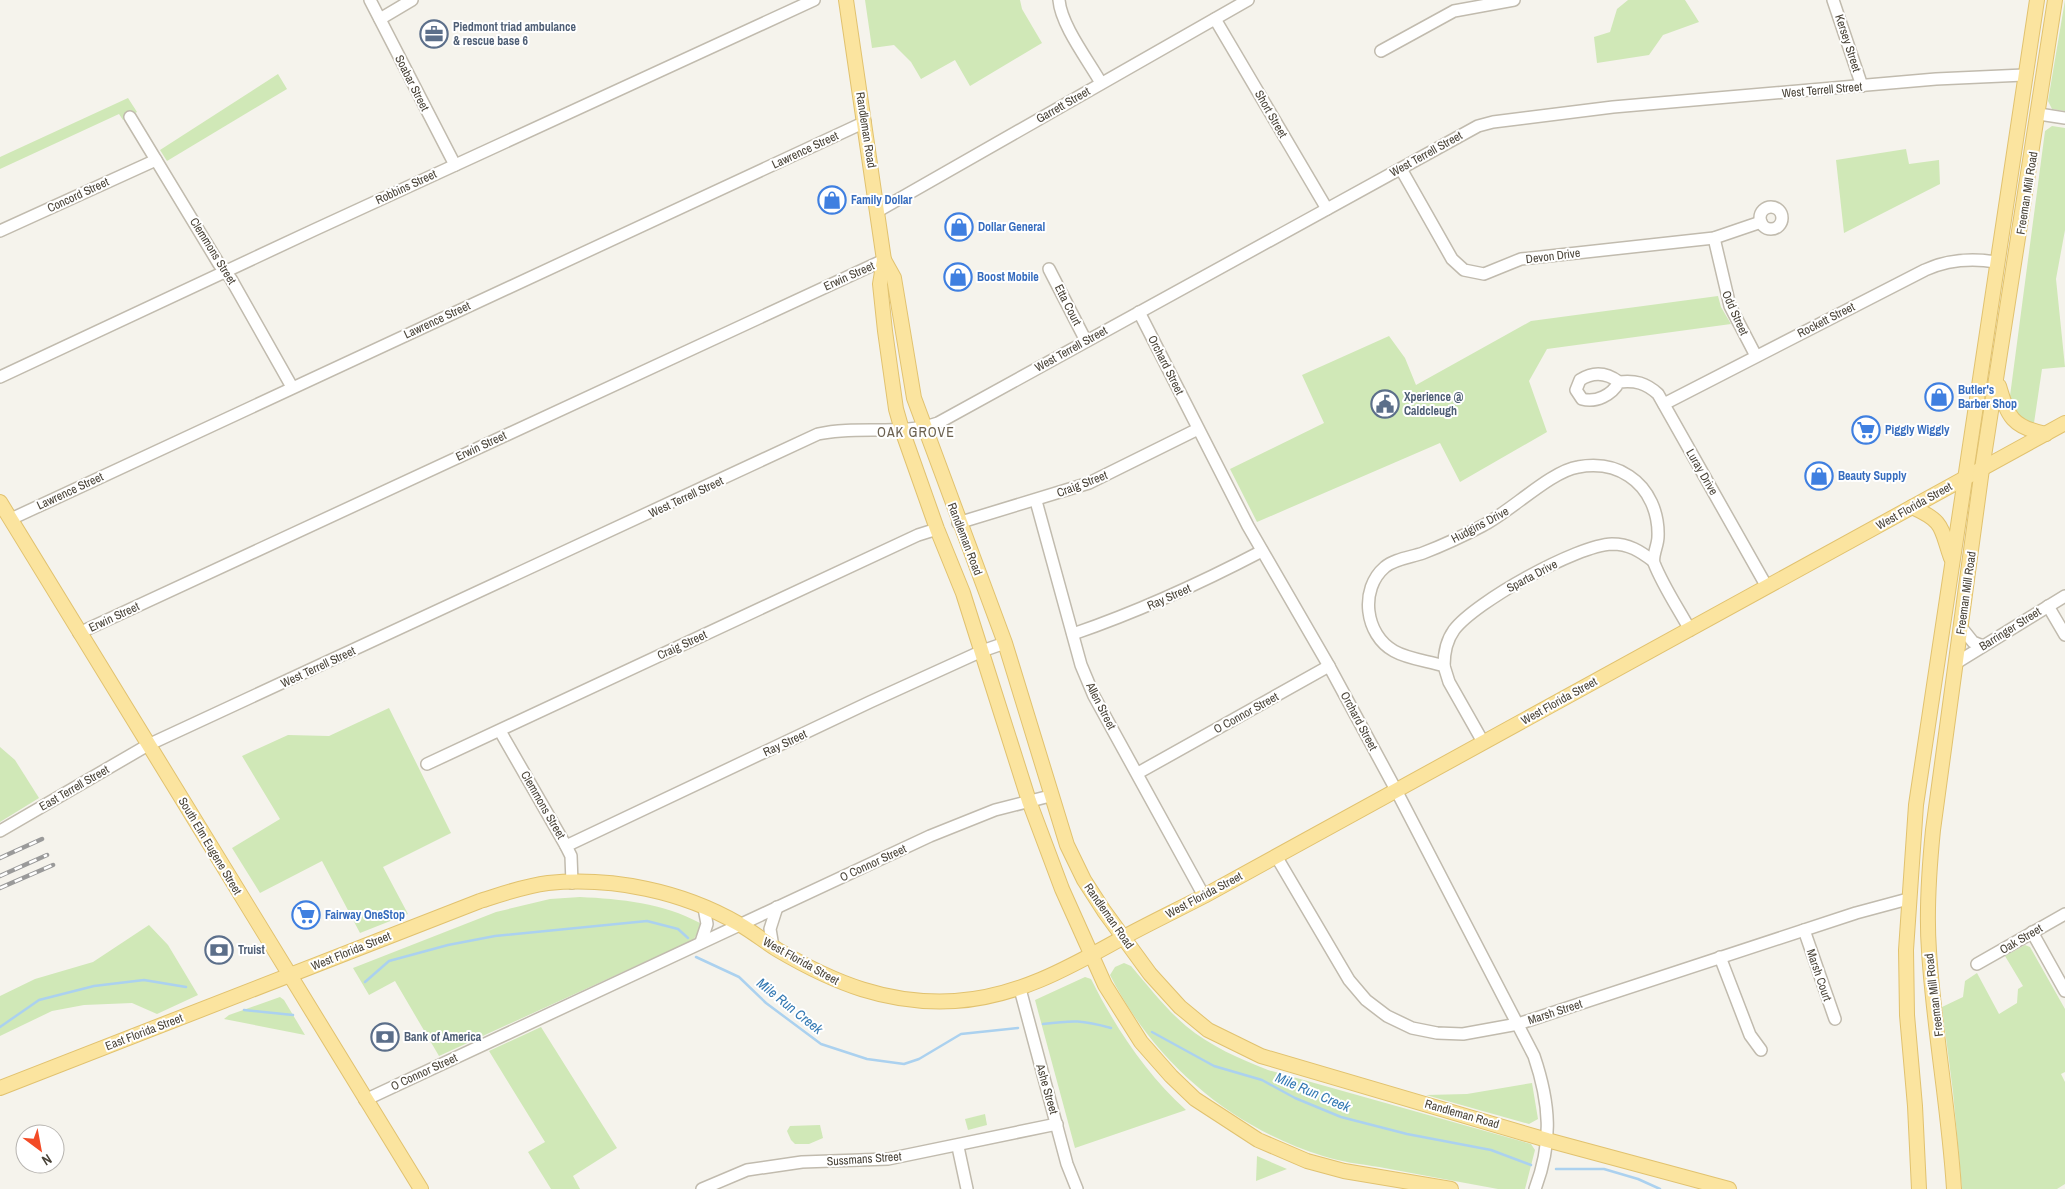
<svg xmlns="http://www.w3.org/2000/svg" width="2065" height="1189" viewBox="0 0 2065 1189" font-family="'Archivo Narrow',sans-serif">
<rect width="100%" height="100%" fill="#f5f3ec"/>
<g fill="#d0e8b7">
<path d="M865,0H1020L1022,9L1042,43L970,86L955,60L921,79L911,62L894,45L872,48Z"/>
<path d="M1628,0H1685L1699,22L1663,35L1649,55L1597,63L1594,37L1610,32L1617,9Z"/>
<path d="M2065,0V111L2052,109L2048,101Z"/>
<path d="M278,74L287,89L167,161L160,150Z"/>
<path d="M128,98L137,112L123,120L119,114L0,169V157Z"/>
<path d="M2052,126L2065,128V230L2056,279L2065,367L2042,369L2034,423C2020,420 2013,410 2010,396L2045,131Z"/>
<path d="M1906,149L1909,164L1939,160L1940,184L1844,233L1836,160Z"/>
<path d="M1718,296L1721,307L1731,324L1547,349L1529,381L1547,432L1460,482L1440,443L1257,522L1230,469L1324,423L1302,375L1389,336L1405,358L1416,385L1531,321Z"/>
<path d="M389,708L451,833L383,867L408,914L360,933L322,861L260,893L232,848L280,819L242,756L288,735L329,736Z"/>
<path d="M0,747L15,760L39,798L0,822Z"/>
<path d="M580,897C621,899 663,903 700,923L701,929L693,940L439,1056L395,981L369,995L353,968L496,912L550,899Z"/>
<path d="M149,925L168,945L198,995L157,1014L132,1003L84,1005L52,1011L0,1036V996L35,979L93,962Z"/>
<path d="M2025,945L2030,947L2065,1009V1072L2061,1074L2065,1082V1184L2057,1189H1962L1953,1092L1942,1007L1963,997L1965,981L1977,973L1999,1014L2017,1003L2018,989L2023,986L2005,956Z"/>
<path d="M1124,963L1131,966C1149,987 1165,1008 1186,1026C1210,1046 1240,1059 1268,1070L1531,1144L1535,1150L1525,1189H1498C1458,1182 1418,1174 1379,1167C1360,1164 1341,1162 1323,1156C1230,1127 1154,1062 1110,975L1115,967Z"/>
<path d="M1085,977L1091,979C1115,1027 1146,1074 1186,1110L1075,1148L1035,1000Z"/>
<path d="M280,997L284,1000L305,1035L224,1019L229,1015Z"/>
<path d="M541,1027L617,1148L573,1176L580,1189H551L528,1152L545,1142L489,1051Z"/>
<path d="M1532,1083L1538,1119L1529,1124L1426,1095L1467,1094Z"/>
<path d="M985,1114L987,1125L968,1130L965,1119Z"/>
<path d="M820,1125L823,1138L809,1144H795L791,1140L787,1131L790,1126Z"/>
<path d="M1257,1156L1287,1169L1256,1181Z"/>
</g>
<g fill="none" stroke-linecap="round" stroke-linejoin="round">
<g stroke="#abd1ef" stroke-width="2.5">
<path d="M696,957L739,977L766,1003L821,1044L867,1059L904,1064L919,1059L961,1034L1018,1028"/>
<path d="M365,982L389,961L448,945L495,936L647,921L678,929L688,938"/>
<path d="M244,1010L293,1015"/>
<path d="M1043,1024C1074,1020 1082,1020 1111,1028"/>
<path d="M0,1027L39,1000L94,986L144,980L186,987"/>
<path d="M1152,1032L1214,1066L1262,1080L1295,1098L1341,1117L1407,1134L1491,1150L1531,1165"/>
<path d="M1556,1169H1604L1638,1179L1660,1189"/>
</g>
<g stroke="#c1bbae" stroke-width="14">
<g id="minor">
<path d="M370,0L455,165"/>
<path d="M1059,0C1061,25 1088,60 1101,83"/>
<path d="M1833,0L1862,86"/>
<path d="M380,19L412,0"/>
<path d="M1215,19L1327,209"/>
<path d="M1381,51L1454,11L1514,0"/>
<path d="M2039,114L2065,118"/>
<path d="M130,117L219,264L231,279L292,387"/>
<path d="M1401,169L1452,259L1464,270L1484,274L1521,259L1714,238L1761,222"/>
<circle cx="1771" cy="218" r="11"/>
<path d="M878,211L1248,0"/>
<path d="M0,231L156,160"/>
<path d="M1714,238L1730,306L1756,356"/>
<path d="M1049,269L1086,341"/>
<path d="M1139,312L1248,526L1329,666L1396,790L1534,1056C1550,1103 1553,1142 1535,1189"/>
<path d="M0,377L314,230L814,0"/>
<path d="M1619,382C1607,373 1594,371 1580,380L1576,390L1582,399C1596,403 1612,395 1619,382C1635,380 1646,383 1658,394L1767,587"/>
<path d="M1664,404L1925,270C1947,260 1971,258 1996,262"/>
<path d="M1036,501L1081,665L1094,696L1204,896"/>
<path d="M11,519L865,122"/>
<path d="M958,523L1089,483L1198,429"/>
<path d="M2048,606L2065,635"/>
<path d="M1961,627L1973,642L1983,646"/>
<path d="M79,633L884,260"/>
<path d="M1073,634C1140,611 1199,584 1262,551"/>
<path d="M1956,663L2065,596"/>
<path d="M1444,666C1444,653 1446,641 1454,630C1475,602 1577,545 1612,544C1629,544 1640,551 1653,561"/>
<path d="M500,731L566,846L571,856L572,883"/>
<path d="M1483,742L1449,682L1444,666C1428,661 1408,659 1394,651C1365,635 1359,589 1385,567C1394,559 1412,557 1423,553C1444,545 1463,536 1482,526C1510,512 1551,471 1578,467C1595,464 1614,466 1629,476C1649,489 1659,513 1658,537C1658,545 1652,556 1654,563C1663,586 1678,608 1690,630"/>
<path d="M427,764L918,535L937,529"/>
<path d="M1138,773L1329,666"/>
<path d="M0,831L148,745L818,434C859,425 900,436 938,423L1478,126L1493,122L1613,107L1936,79L2024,75"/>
<path d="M566,846L870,702L982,651L1005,643"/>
<path d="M1276,856L1349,980L1366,1000L1387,1016L1412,1028L1437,1033L1463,1034L1518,1024L1856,913L1908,899"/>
<path d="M1804,930L1835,1019"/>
<path d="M2032,932L2065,991"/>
<path d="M701,942L707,924L704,908"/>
<path d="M773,947L770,929L777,907"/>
<path d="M1720,957L1750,1035L1761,1050"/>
<path d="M1977,964L2065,914"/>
<path d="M1020,989L1067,1164L1077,1189"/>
<path d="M365,1100L930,836L995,810L1050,796"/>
<path d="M958,1147L967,1189"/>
<path d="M702,1189L747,1170L802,1162L888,1159L1057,1124"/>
</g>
</g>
<g stroke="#e1c26f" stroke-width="16">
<g id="major">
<path d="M846,0L884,260L880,284L885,331L896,409L902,430L937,529L963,593L1029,801L1062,889L1105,985L1141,1042L1171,1076L1195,1099L1258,1140L1307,1161L1344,1171L1451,1189"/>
<path d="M884,260L894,278L914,398L1005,643L1067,845L1084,880L1104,911L1150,974L1180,1007L1208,1030L1261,1056L1547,1140L1729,1189"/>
<path d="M1999,386C2008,417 2012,427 2046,434"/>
<path d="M0,502L421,1189"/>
<path d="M1912,507C1945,522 1940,527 1951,558"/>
<path d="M0,1088L480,901C502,894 524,886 548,883C613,877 682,891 739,924C753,932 765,942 778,950C834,983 888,1005 955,1001C1018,997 1070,967 1124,937C1150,923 1177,910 1204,896L2065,423"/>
<path d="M1919,1189L1915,1106L1907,1015L1906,950L1916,805L2037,0"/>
<path d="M1954,1189C1949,1109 1934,1031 1929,951C1926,911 1929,870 1933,830L1982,469L2055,0"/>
</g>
</g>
<use href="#minor" stroke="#fff" stroke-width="11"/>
<use href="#major" stroke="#fbe49f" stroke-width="14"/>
<g stroke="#9a9a9a" stroke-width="4.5">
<g id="rail">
<path d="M0,858L42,839"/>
<path d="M0,876L47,855"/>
<path d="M0,888L53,865"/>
</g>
</g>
<use href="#rail" stroke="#fff" stroke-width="2.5" stroke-dasharray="8" stroke-linecap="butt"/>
</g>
<defs>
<g id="office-ring" transform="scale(1.4375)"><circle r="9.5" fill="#fff" stroke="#5c6f8a" stroke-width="1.5"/><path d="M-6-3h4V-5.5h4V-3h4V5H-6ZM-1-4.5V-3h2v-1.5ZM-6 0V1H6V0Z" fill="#5c6f8a"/></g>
<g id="shop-ring" transform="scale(1.4375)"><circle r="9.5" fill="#fff" stroke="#3f7fe0" stroke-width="1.5"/><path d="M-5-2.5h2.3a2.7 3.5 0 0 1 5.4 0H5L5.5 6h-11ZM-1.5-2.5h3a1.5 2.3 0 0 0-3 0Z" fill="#3f7fe0"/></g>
<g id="civic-ring" transform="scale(1.4375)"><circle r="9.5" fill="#fff" stroke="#5c6f8a" stroke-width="1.5"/><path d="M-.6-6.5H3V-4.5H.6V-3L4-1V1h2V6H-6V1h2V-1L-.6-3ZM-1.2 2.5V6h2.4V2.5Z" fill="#5c6f8a"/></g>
<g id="supermarket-ring" transform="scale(1.4375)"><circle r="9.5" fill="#fff" stroke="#3f7fe0" stroke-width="1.5"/><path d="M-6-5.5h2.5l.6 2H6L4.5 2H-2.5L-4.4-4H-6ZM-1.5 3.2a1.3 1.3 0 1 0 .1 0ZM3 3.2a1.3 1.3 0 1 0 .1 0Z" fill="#3f7fe0"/></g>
<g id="bank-ring" transform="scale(1.4375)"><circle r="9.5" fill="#fff" stroke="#5c6f8a" stroke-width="1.5"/><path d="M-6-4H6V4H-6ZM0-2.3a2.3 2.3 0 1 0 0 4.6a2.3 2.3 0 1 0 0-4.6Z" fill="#5c6f8a"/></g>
</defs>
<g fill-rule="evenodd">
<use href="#office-ring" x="434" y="34"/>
<use href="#shop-ring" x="832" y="200"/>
<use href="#shop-ring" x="959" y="227"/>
<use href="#shop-ring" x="958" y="277"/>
<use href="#shop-ring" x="1939" y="397"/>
<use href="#civic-ring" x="1385" y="404"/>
<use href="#supermarket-ring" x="1866" y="430"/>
<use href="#shop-ring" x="1819" y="476"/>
<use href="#supermarket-ring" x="306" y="915"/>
<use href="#bank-ring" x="219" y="950"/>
<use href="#bank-ring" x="385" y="1037"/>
</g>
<g text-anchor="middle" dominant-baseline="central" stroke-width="4" stroke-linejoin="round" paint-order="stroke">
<g font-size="12" font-weight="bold" fill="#4e5e75" stroke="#fff" text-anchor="start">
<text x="453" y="27">Piedmont triad ambulance<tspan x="453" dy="14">&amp; rescue base 6</tspan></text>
<text x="1404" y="397">Xperience @<tspan x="1404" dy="14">Caldcleugh</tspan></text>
<text x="238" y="950">Truist</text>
<text x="404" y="1037">Bank of America</text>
</g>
<g font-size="12" fill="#4a4439" stroke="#fff">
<text transform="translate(1848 43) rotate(72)">Kersey Street</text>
<text transform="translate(412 83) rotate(63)">Soabar Street</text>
<text transform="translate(1822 90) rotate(-5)">West Terrell Street</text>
<text transform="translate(1063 105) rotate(-30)">Garrett Street</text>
<text transform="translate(1271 114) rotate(60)">Short Street</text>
<text transform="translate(866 130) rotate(81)">Randleman Road</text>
<text transform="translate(805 150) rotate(-25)">Lawrence Street</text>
<text transform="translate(1426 154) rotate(-29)">West Terrell Street</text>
<text transform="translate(406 187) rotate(-25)">Robbins Street</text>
<text transform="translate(2027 193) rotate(-81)">Freeman Mill Road</text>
<text transform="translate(78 195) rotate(-25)">Concord Street</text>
<text transform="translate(213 251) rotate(58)">Clemmons Street</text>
<text transform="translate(1553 256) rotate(-7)">Devon Drive</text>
<text transform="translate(849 276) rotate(-24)">Erwin Street</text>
<text transform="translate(1068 305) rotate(63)">Etta Court</text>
<text transform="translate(1735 313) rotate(66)">Odd Street</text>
<text transform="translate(437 320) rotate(-25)">Lawrence Street</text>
<text transform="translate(1826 320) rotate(-27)">Rockett Street</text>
<text transform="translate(1071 349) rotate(-29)">West Terrell Street</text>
<text transform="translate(1166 365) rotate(63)">Orchard Street</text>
<text transform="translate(481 446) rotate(-25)">Erwin Street</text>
<text transform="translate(1702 472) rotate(60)">Luray Drive</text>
<text transform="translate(1082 484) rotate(-21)">Craig Street</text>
<text transform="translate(70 491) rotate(-25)">Lawrence Street</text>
<text transform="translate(686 497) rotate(-25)">West Terrell Street</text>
<text transform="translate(1914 506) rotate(-29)">West Florida Street</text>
<text transform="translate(1480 525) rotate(-28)">Hudgins Drive</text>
<text transform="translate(965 539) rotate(69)">Randleman Road</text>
<text transform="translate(1532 576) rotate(-28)">Sparta Drive</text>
<text transform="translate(1966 593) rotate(-82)">Freeman Mill Road</text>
<text transform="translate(1169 597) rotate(-24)">Ray Street</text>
<text transform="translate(114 617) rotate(-25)">Erwin Street</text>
<text transform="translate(2010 629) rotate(-32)">Barringer Street</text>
<text transform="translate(682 645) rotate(-25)">Craig Street</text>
<text transform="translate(318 667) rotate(-25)">West Terrell Street</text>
<text transform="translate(1559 701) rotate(-29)">West Florida Street</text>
<text transform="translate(1101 706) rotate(63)">Allen Street</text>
<text transform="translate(1246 713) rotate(-29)">O Connor Street</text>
<text transform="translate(1359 721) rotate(62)">Orchard Street</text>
<text transform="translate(785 743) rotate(-25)">Ray Street</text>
<text transform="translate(74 788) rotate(-30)">East Terrell Street</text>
<text transform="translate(543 805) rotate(60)">Clemmons Street</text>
<text transform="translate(210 846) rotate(59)">South Elm Eugene Street</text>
<text transform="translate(873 863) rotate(-25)">O Connor Street</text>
<text transform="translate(1204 895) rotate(-28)">West Florida Street</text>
<text transform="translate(1109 916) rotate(55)">Randleman Road</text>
<text transform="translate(2021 939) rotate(-30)">Oak Street</text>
<text transform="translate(351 951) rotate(-22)">West Florida Street</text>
<text transform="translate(801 961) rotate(29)">West Florida Street</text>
<text transform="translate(1819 975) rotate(71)">Marsh Court</text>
<text transform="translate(1934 995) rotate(-97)">Freeman Mill Road</text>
<text transform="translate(1555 1012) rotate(-18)">Marsh Street</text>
<text transform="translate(144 1032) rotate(-21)">East Florida Street</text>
<text transform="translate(424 1072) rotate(-25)">O Connor Street</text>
<text transform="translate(1047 1089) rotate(74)">Ashe Street</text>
<text transform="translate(1462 1114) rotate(16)">Randleman Road</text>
<text transform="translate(864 1159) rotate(-4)">Sussmans Street</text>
</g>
<g font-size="12" font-weight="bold" fill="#366cbe" stroke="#fff" text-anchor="start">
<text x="851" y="200">Family Dollar</text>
<text x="978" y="227">Dollar General</text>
<text x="977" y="277">Boost Mobile</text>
<text x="1958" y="390">Butler's<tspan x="1958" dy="14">Barber Shop</tspan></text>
<text x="1885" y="430">Piggly Wiggly</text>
<text x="1838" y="476">Beauty Supply</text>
<text x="325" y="915">Fairway OneStop</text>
</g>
<g font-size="14" letter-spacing="1" fill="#6c6251" stroke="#fff">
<text x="916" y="432">OAK GROVE</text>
</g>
<g font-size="14" font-style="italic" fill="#357ab4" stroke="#fff">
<text transform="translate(790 1006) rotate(39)">Mile Run Creek</text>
<text transform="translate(1313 1092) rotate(23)">Mile Run Creek</text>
</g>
</g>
<g transform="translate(40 1149) rotate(148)"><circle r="24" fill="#ffffff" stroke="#b7b4b0"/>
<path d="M0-4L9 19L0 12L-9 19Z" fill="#f34b26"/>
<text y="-8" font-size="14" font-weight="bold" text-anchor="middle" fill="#4a4439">N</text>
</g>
</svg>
